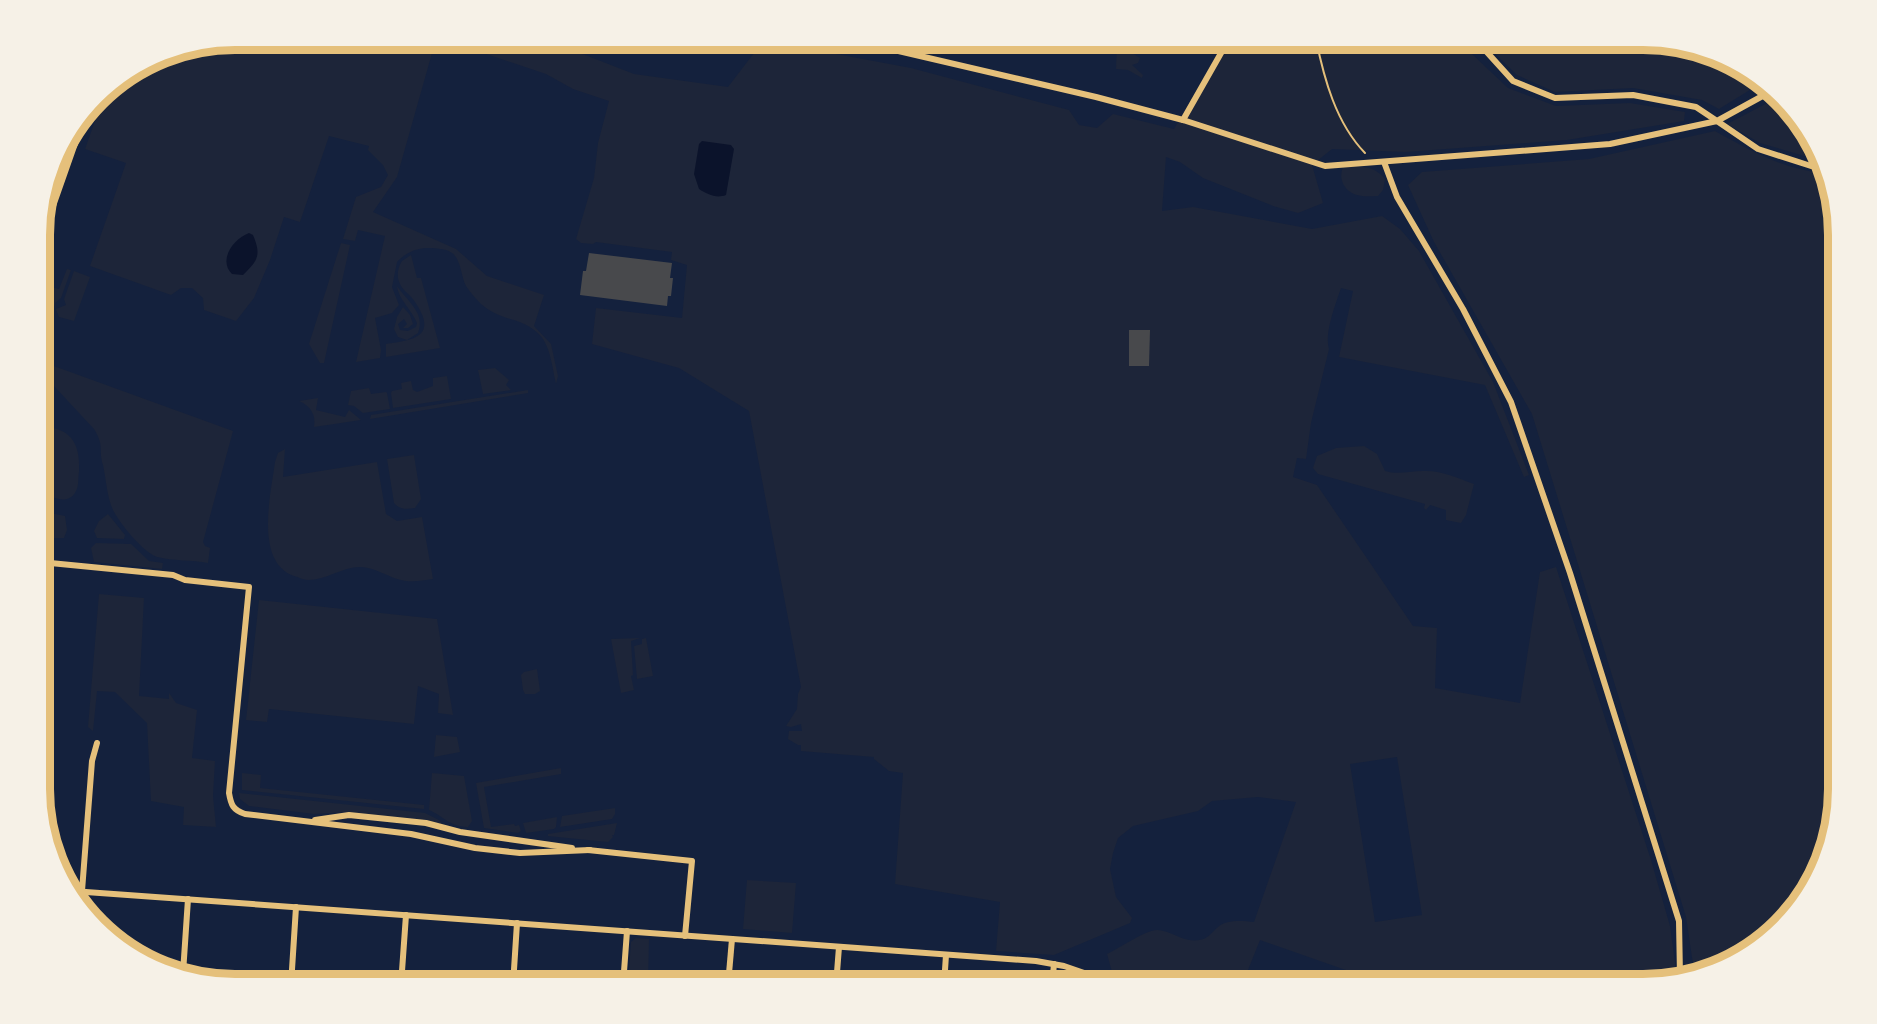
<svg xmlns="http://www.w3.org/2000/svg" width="1877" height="1024" viewBox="0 0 1877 1024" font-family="'Golos Text',sans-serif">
<rect width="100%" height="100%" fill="#14213d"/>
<g fill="#1d2539" fill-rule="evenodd">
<path d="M235,39H436L397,177L373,212L456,249L487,276L544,295L534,326L551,344L558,376L556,384C549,351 550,332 514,320C502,317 490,312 481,304C476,299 470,292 466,286C461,277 461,259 452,253C445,248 433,248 425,248C414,249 404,254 397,262L392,287L399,305L392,313L375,318L381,350L380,358L356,362L385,236L358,230L355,241L343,239L356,197L381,187L388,175L383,165L368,150L369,146L329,136L300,222L284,217L270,260L254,298L236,321L204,310L203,298L192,288H181L171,295L90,266L126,163L85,149L107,87L160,54Z"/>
<path d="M467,39H544L634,74L728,87L754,53L799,47L911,68L1069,110L1079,125L1097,128L1113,114L1174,129L1227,39H1456L1508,88L1556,106L1630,103L1685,112L1684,121L1567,140L1406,152L1332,149L1312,165L1323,203L1298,213L1273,206L1203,178L1180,162L1166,157L1162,211L1193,207L1312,229L1382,216L1400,229L1419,251L1493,382L1529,475L1524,477L1485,385L1339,357L1353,291L1341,288C1336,303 1324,334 1329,349L1311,423L1306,459L1297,458L1293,477L1317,485L1413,626L1437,628L1435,688L1520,703L1540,572L1556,567L1651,860L1670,926L1677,977L1655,985H1357L1360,975L1260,940L1242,985H1148L1112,972L1107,954C1118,949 1147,929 1158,930C1172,931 1184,943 1199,940C1208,939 1211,933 1218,927C1227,919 1243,921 1254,922L1296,802L1258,797L1212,801L1198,811L1133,826L1118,838L1113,853L1110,869L1116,897L1132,918L1130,923L1054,955L996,951L1000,902L895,884L903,773L889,771L874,759V757L801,751V745H798L788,739L789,731H802L801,724L791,727L786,726L797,709L798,694L801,687L749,411L679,368L592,344L596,308L682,318L687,265L671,260L672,252L596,242L593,244L581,243L576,239L594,178L598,143L609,101L573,89L546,74L465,47ZM1397,757L1422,915L1375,922L1350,764Z"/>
<path d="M1117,39H1127L1124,45L1125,49L1140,58L1138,63L1132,65L1143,75L1142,78L1128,70L1116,69Z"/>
<path d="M1480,39H1642L1729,59L1758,85L1719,109L1702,100L1633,88L1555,92L1517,75Z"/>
<path d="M1775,99L1805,126L1818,160L1760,143L1727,124Z"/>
<path d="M1715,131C1749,150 1783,169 1823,173L1836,209L1838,790L1818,876L1751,952L1694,971L1686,917L1532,414L1434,242L1408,185L1422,172L1589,159Z"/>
<path d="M1343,167C1360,166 1374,165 1385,179L1383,190L1378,196C1372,196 1363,197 1357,195C1344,191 1338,179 1343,167Z"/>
<path d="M341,243L350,245L324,363H320L309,344Z"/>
<path d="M411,255L417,278H421L440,348L386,357V344C415,340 438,336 415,302C411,295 403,291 400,284C396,276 398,267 402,261Z"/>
<path d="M67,269L71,270L61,298L55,303L56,309L66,305L64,299L74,271L90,277L74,321L59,317L49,292L51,287L59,289Z"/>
<path d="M397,286C407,301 426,313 418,333L407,340L398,337L394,329L397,317L403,307L410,315L413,324L408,328H403L407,324L404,319L398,324L400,330L408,331L416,327L417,323C412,310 398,299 397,286Z"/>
<path d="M40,361L233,431L203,542L205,546L210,548L208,563C192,560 173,561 157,557C143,552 120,524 113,510C107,497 106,479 103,465C98,449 105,447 94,429L40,371Z"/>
<path d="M495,368L509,380L506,385L511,390L483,394L478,370Z"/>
<path d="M447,376L451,399L393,408L391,393L392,391L402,389L401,383L411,381L413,390L417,392L433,386V378Z"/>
<path d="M369,388L371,394L386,392L387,393L390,409L363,413L354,406L348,405L351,391Z"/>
<path d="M528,390V393L370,419L371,415Z"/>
<path d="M318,398L316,410L345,417L349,410L361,420L314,427C316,415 311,406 299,401Z"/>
<path d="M53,428C76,433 80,451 79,472C78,477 79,486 76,491C68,507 50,497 40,489L44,429Z"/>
<path d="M1364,446L1377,454L1385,471C1398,475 1409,471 1423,471C1441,470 1458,478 1474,484L1466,515L1461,523L1446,520V510L1430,505L1426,510L1424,508L1425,504L1318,474L1313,468L1317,456L1336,448Z"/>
<path d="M285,449L283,477L377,462L386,514L397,521L422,517L433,579C421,581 409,583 397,579C385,575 375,568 362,567C343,566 327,580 308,580C303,580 299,577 294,576C254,562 271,493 275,462L278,453Z"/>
<path d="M414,455L421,499L415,508C406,509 400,510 394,503L387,459Z"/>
<path d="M50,513L65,516L67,530L64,538H52L40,535V522Z"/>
<path d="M108,514L125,535L124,539L97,538L94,531L99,521Z"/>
<path d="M96,543L131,544L149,561L163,563L162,569L94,562L91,548Z"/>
<path d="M99,594L144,598L139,696L169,699V693L176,703L197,710L192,758L215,761L213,796L216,827L183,825L184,807L151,801L147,723L115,692L97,691L93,731L88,727Z"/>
<path d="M259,600L437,619L453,715L438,713L439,694L418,686L414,724L269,709L267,722L246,720Z"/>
<path d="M640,638L631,641L633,675L631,676L634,690L621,693L611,639Z"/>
<path d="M646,638L653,676L637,679L634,646L642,644V639Z"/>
<path d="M537,669L540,691L535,694H525L523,690L521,675L524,672Z"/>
<path d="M436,735L457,737L460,752L434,757Z"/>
<path d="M561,768V774L484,787L491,827L514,824L515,826L519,825L521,831L518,833L484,828L476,783Z"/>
<path d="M242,773L261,775L260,788L424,805V809L242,790Z"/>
<path d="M432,773L464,776L472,821L468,827C448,826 445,817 429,810Z"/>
<path d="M239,793L425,813L439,820L443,825L350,812L314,814L249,806L240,799Z"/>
<path d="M615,808V814L612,819L560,827L562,816Z"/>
<path d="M557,817L556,827L554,829L526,833L523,823Z"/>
<path d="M617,823L614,835H612L613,837L608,842L548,836V834Z"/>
<path d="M747,880L796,883L792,933L743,929Z"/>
<path d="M636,938L649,939L648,985L628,983L631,942Z"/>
</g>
<g fill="#0b132b">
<path d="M702,141L731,145L734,149L726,195C716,199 707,194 699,189L694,174L699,144Z"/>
<path d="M249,233L253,235C262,256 257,261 243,275L232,274C218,260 233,239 249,233Z"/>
</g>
<g fill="#48494c">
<path d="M589,253L672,263L670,278H673L671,296H668L667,306L580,295L583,271H586Z"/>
<path d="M1129,330H1150L1149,366H1129Z"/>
</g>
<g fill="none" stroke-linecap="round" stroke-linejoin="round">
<path stroke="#e5c07b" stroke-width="2" d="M1316,39C1324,79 1336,123 1365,153"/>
<g stroke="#e5c07b" stroke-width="6">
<path d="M847,39L1096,97L1183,120L1325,166L1610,144L1717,121L1758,149L1811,166L1820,167"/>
<path d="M1475,39L1513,81L1555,98L1633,95L1696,107L1717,121L1768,93"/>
<path d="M1183,120L1229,39"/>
<path d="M1384,162L1397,197L1463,309L1511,402L1570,573L1679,921L1680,976"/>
<path d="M40,562L173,575L185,580L249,587L229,793C231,805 233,810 245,814L411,834L475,848L520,853L590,850"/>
<path d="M315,820L349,815L426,823L460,832L572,848"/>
<path d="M588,850L692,861L685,936"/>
<path d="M72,891L1036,961L1064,966L1119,985"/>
<path d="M82,891L92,761L97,743"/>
<path d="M183,973L188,899"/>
<path d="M291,985L296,907"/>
<path d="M401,985L406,915"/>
<path d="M513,985L517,923"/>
<path d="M623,985L627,931"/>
<path d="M728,985L732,939"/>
<path d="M836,985L839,947"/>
<path d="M944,985L946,955"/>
<path d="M1052,985L1054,964"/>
</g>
<path stroke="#e5c07b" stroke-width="8" d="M39,243L84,115"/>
</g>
<path d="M0 0H1877V1024H0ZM235 50H1643A185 185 0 0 1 1828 235V789A185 185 0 0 1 1643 974H235A185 185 0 0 1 50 789V235A185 185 0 0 1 235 50Z" fill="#f6f1e7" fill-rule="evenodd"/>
<path fill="none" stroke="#e5c07b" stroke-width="8" d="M235 50H1643A185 185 0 0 1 1828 235V789A185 185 0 0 1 1643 974H235A185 185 0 0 1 50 789V235A185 185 0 0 1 235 50Z"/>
</svg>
